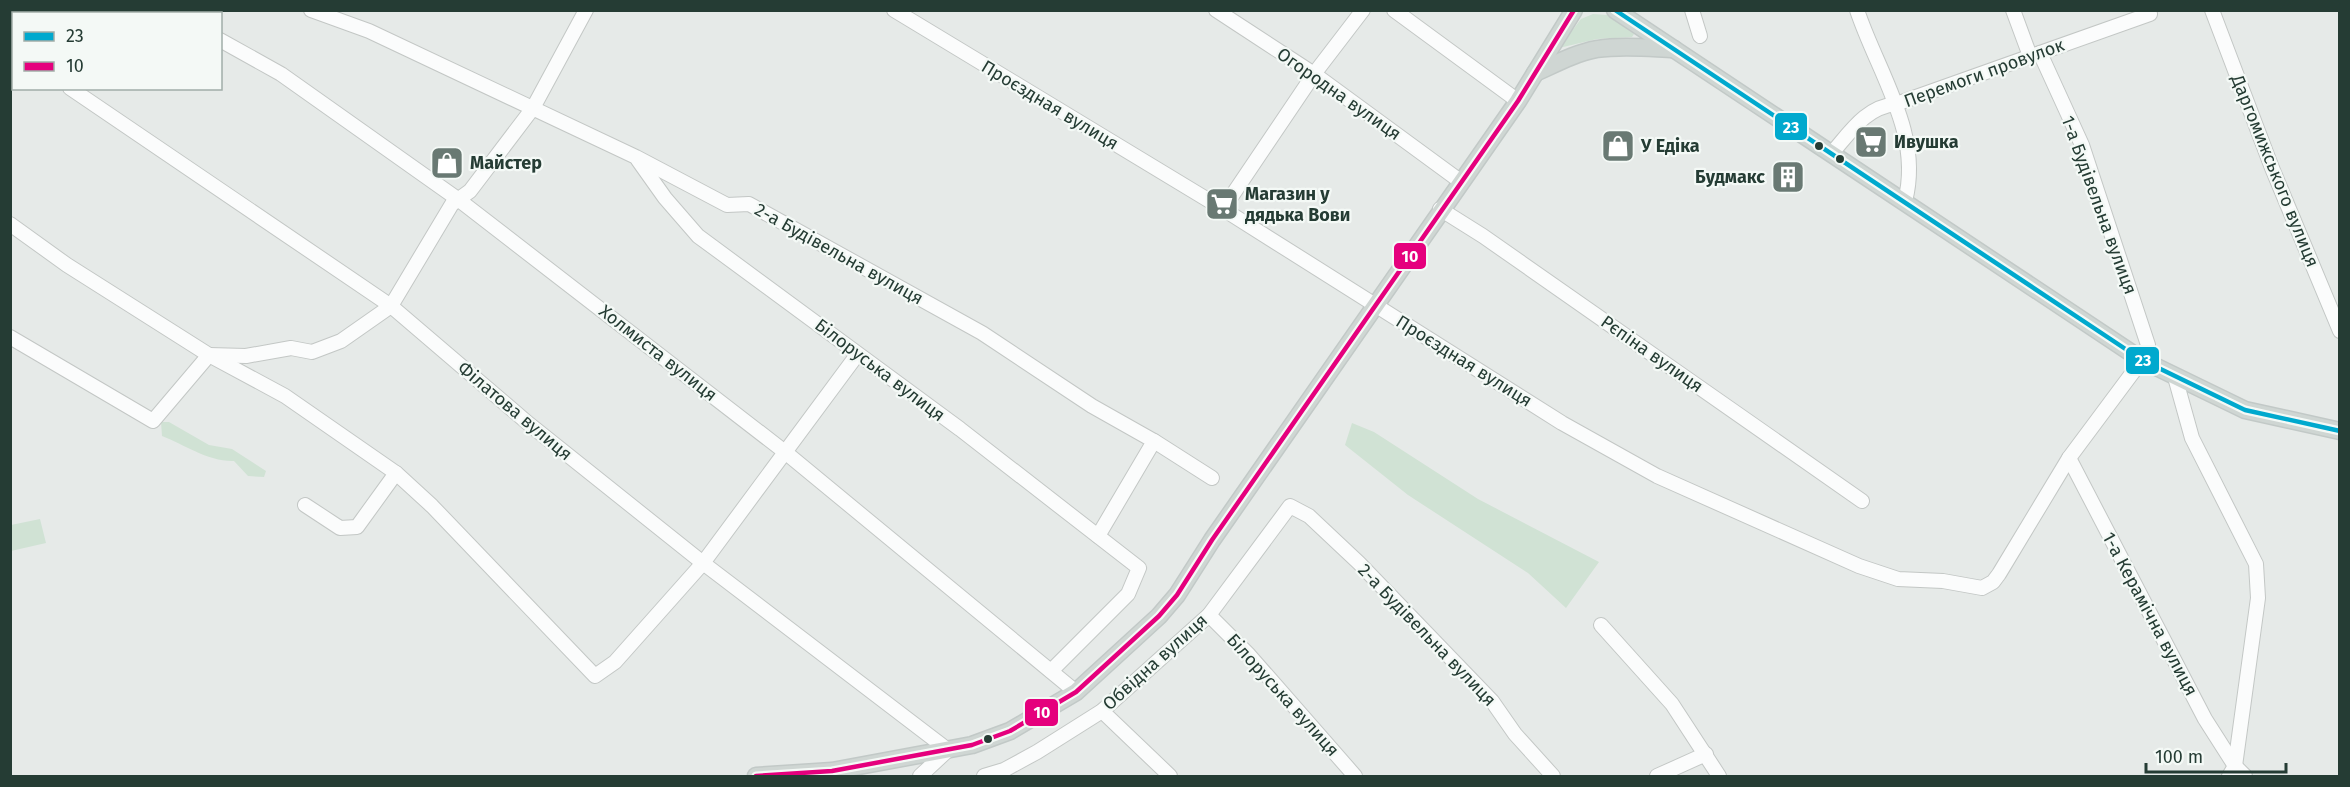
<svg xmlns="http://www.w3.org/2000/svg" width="2350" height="787" viewBox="0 0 2350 787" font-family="'Fira Sans',sans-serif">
<rect width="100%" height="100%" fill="#e6eae8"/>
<g fill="#d0e2d4">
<path d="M1593,14L1607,15L1634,34L1632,37L1597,39L1559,48L1581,19Z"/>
<path d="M161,422H169L209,445L232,449L266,471L264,477L248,476L234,461C209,462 185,445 162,436Z"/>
<path d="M1352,423L1374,432L1478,499L1599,562L1566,608L1528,573L1408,495L1345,445Z"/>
<path d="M40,519L46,543L11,551V525Z"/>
</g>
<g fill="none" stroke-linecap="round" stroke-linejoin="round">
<g stroke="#c3c7c5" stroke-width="16">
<g id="minor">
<path d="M166,10L171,14"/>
<path d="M311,10L369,31L636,157L727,205L749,204L982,333L1092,406L1154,441L1098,536"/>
<path d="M894,10L1223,209L1562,423L1657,476L1859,566L1898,579L1943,581L1982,588L1993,582L1999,574L2069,458L2142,360L2148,345L2082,145L2040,53"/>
<path d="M1216,10L1314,74L1460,181"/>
<path d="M1394,10L1518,101"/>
<path d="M1692,10L1700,36"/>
<path d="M1857,10C1877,71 1923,134 1905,201"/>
<path d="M2013,10L2030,56"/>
<path d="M2212,10L2272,168L2340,331"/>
<path d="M220,40L281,74L459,200L785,452L1076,692"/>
<path d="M10,47L14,50"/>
<path d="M70,88L391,306L529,424L703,563L948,750L920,776"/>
<path d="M1832,153C1851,131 1866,107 1896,104L2150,14"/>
<path d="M638,160L665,198L698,236L960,429L1139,568L1128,594L1051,671"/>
<path d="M1223,209L1314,74L1363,10"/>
<path d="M1440,209L1483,236L1862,501"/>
<path d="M10,224L67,265L209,355L285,396L396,473L432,506L595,676L615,662L703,563L857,355"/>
<path d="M10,337L153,421L209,355L246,356L291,348L312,352L341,341L391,306L452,204L470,191L533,108L586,10"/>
<path d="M2175,377L2192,438L2256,564L2258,598L2235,766L2229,776"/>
<path d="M1154,441L1212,478"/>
<path d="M2069,458L2205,719L2235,766L2245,776"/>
<path d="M305,505L340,528L357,527L396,473"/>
<path d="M1209,615L1249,655L1355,776"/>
<path d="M1601,625L1672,704L1719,776"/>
<path d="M1102,711L1170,776"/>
<path d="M984,776L1004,770L1037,752L1102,711L1209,615L1290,506L1309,516L1359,563L1492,701L1515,734L1553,776"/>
<path d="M1657,776L1706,754"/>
</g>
</g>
<g stroke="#c2c9c7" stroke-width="19">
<g id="major">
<path d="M1615,10L2142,360L2245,410L2340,431"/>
<path d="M1535,73C1555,64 1575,53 1597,49C1622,45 1649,48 1674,49"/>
<path d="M756,776L832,771L972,745L1010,731L1076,692L1159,616L1177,595L1212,540L1518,101L1574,10"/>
</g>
</g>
<use href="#minor" stroke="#fbfcfc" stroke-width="14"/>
<use href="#major" stroke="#cfd6d3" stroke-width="16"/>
<g stroke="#f4f9f6" stroke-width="9">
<path id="bus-1" d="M1615,10L2142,360L2245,410L2340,431"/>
</g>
<g stroke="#f4f9f6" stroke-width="9">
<path id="bus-2" d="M756,776L832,771L972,745L1010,731L1076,692L1159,616L1177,595L1212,540L1518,101L1574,10"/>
</g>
<use href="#bus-1" stroke="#00a9ce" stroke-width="4.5"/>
<use href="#bus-2" stroke="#e5007d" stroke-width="4.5"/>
</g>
<defs>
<g id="supermarket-square" transform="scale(1.725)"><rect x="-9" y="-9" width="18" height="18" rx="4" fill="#697973" stroke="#f4f9f6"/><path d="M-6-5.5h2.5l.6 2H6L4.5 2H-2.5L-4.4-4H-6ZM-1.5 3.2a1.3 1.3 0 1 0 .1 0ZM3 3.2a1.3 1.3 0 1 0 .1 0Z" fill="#fff"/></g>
<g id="shop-square" transform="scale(1.725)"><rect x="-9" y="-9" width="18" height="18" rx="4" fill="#697973" stroke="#f4f9f6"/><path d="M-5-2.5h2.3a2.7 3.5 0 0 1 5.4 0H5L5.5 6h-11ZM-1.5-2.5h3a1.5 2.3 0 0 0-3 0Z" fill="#fff"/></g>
<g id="building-square" transform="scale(1.725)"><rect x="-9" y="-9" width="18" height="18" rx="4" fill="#697973" stroke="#f4f9f6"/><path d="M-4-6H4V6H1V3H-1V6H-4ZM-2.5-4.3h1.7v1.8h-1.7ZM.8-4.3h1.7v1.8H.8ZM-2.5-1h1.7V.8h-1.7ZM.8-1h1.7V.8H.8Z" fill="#fff"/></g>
</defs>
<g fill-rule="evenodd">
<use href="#supermarket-square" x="1871" y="142"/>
<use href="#shop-square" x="1618" y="146"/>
<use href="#shop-square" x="447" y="163"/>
<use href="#building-square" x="1788" y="177"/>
<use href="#supermarket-square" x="1222" y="204"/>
</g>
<g fill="#253c34" stroke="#f4f9f6" stroke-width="2">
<circle cx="1819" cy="146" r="5"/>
<circle cx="1840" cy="159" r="5"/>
<circle cx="988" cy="739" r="5"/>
</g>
<g text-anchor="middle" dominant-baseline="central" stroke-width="4.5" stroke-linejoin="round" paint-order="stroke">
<g font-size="18" fill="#253c34" stroke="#f4f9f6">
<text transform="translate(1984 73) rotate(-20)">Перемоги провулок</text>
<text transform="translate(1339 94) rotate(35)">Огородна вулиця</text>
<text transform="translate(1050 105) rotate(31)">Проєздная вулиця</text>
<text transform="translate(2275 171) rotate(68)">Даргомижського вулиця</text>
<text transform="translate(2099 205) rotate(70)">1-а Будівельна вулиця</text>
<text transform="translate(839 254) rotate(29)">2-а Будівельна вулиця</text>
<text transform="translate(658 353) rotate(38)">Холмиста вулиця</text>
<text transform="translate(1652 354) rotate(35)">Рєпіна вулиця</text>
<text transform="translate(1464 361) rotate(32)">Проєздная вулиця</text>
<text transform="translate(880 370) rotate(37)">Білоруська вулиця</text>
<text transform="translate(515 411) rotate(40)">Філатова вулиця</text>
<text transform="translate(2150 614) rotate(62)">1-а Керамічна вулиця</text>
<text transform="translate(1427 635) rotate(46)">2-а Будівельна вулиця</text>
<text transform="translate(1155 662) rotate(-42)">Обвідна вулиця</text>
<text transform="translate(1283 695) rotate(48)">Білоруська вулиця</text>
</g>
<g font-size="18" font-weight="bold" fill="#253c34" stroke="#f4f9f6" text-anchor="start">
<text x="1894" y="142">Ивушка</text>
<text x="1641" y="146">У Едіка</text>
<text x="470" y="163">Майстер</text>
<text x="1765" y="177" text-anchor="end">Будмакс</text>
<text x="1245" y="194">Магазин у<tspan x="1245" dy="21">дядька Вови</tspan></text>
</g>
</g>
<g stroke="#f4f9f6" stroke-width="2">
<rect x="1774" y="112" width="34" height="29" rx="6" fill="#00a9ce"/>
<rect x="1393" y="242" width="34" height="28" rx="6" fill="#e5007d"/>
<rect x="2125" y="346" width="35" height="29" rx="6" fill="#00a9ce"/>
<rect x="1024" y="698" width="35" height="29" rx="6" fill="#e5007d"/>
</g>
<g font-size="16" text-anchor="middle" font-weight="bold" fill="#fff">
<text x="1791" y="133">23</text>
<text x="1410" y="262">10</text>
<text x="2143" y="366">23</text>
<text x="1042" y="718">10</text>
</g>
<rect width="2350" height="787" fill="none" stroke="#253c34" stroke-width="24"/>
<rect x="12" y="12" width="210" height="78" fill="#f4f9f6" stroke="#a1ada8" stroke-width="1.5"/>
<rect x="24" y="32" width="30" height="9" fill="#00a9ce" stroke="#a1ada8" stroke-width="1.5"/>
<text x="66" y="42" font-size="18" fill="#253c34">23</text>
<rect x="24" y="62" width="30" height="9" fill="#e5007d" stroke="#a1ada8" stroke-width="1.5"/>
<text x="66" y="72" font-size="18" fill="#253c34">10</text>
<path d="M2146 763v9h140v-9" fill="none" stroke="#253c34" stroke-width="3"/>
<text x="2155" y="763" font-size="18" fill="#253c34" stroke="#f4f9f6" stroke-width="4.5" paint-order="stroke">100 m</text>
</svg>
